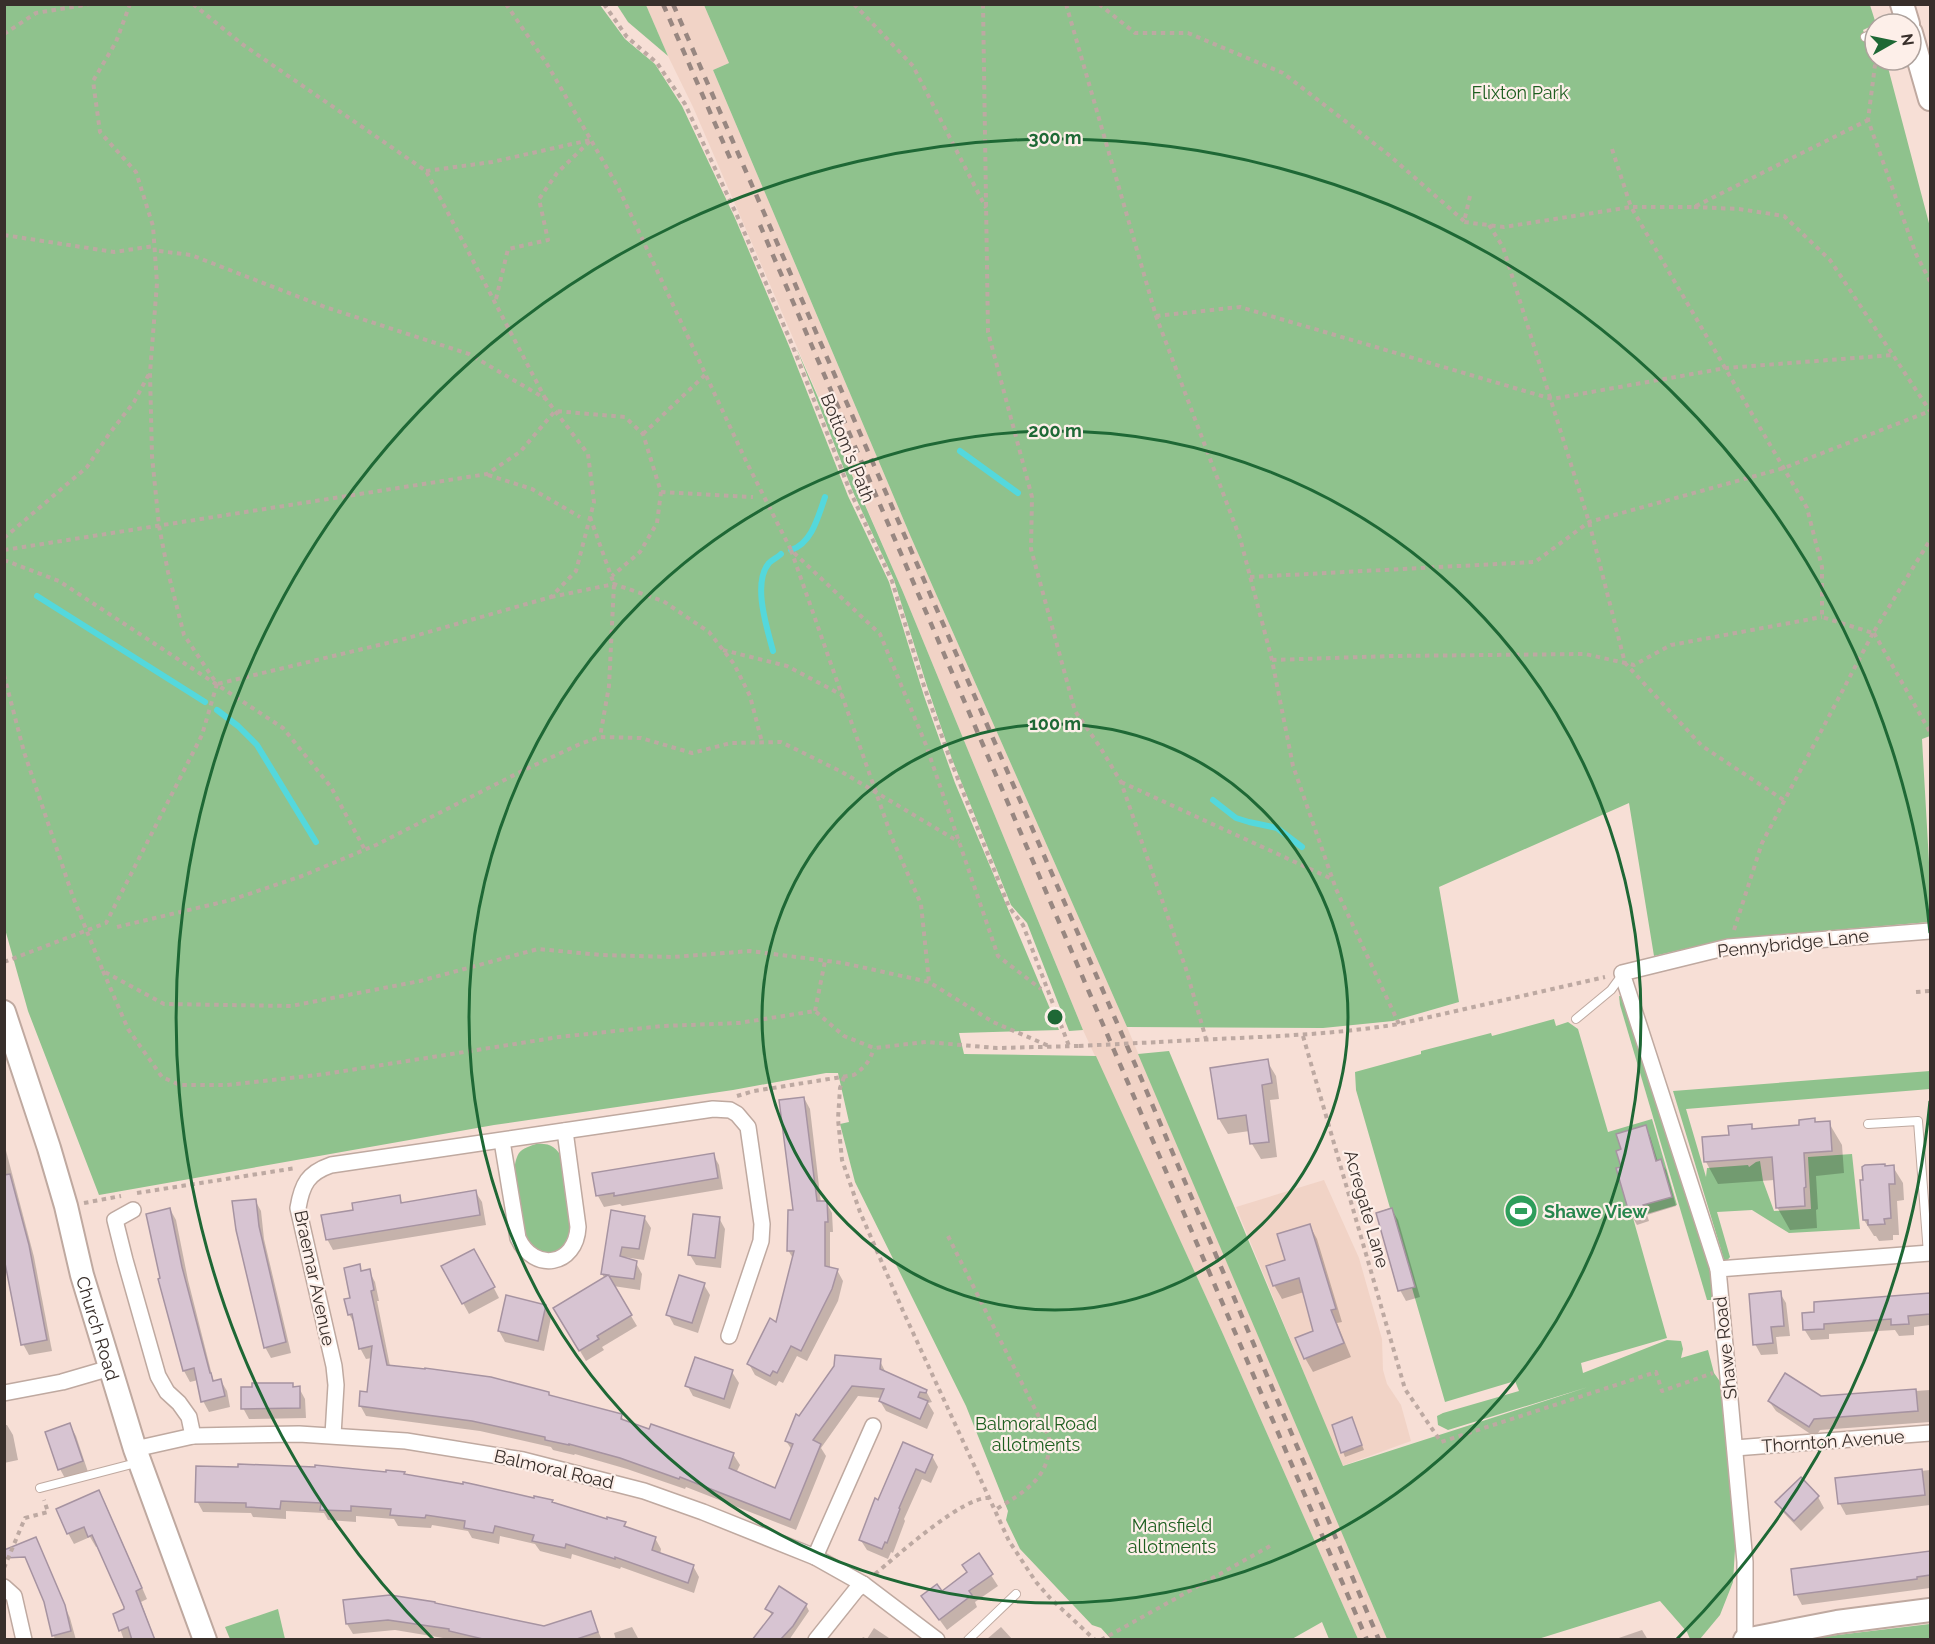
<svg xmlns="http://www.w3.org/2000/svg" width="1935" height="1644" viewBox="0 0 1935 1644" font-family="Raleway,sans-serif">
<rect width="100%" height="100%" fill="#f7dfd6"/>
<g fill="#f1d3c6">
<path d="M646,5H704L729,63L713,70L910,535L1127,1027L1387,1639H1358L1223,1334L1083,1030L903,592L693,107L668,56Z"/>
<path d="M1324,1180L1359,1258L1382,1339L1383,1370L1387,1384L1401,1405L1411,1441L1342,1466L1236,1207Z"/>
</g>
<g fill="#8fc28d">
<path d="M5,4L600,5L625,39L655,64L682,106L735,218L789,346L848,496L889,582L924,696L955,783L1059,1030L959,1033L964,1054L1096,1056L1223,1334L1358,1639H1329L1322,1622L1292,1639H1111L1101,1628L1092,1625L1020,1549L1006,1520L1008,1511L966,1406L855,1182L840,1124L849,1122L838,1073H826L733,1090L494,1125L99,1195L28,1011L5,929Z"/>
<path d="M617,5H646L668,56L628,22Z"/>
<path d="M704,5H1870L1876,24L1863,30L1869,46L1875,44V60H1886L1930,227V736L1922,739L1930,880V922L1774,935L1720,941L1654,956L1629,803L1439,887L1459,1002L1393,1021L1323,1028L1127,1027L910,535L713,70L729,63Z"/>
<path d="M796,347L903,592L1083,1030L1069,1031L1027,923L1011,905L952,759L927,686L894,580L853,492Z"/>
<path d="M1619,996L1624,997L1712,1271L1716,1291L1711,1300H1707L1620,1005Z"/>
<path d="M1554,1019L1556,1026L1568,1022L1578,1029L1608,1132L1652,1119L1677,1205L1633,1218L1667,1338L1581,1363L1583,1373L1667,1340L1681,1341L1683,1349L1681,1358L1708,1350L1714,1373L1721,1383L1727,1427L1736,1533L1733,1582L1720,1615L1700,1639H1690L1687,1632L1660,1601L1538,1639H1387L1138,1054L1169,1051L1343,1466L1588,1387L1448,1430L1438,1425L1437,1416L1443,1413L1519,1391L1515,1381L1445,1402L1412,1288L1398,1291L1376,1213L1390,1208L1356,1090L1355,1072L1421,1054V1051L1491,1033L1492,1036Z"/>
<path d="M1930,1071V1089L1686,1109L1706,1177L1707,1168L1748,1165L1749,1167L1756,1162L1760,1161L1763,1181L1774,1211L1811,1209L1808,1157L1852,1154L1860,1229L1789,1233L1752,1210L1717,1212L1730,1257L1725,1263L1673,1091Z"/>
<path d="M536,1144C550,1143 557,1147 563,1160L572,1229C569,1250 543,1264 529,1243C524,1235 515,1176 515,1166C515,1162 517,1156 519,1153C523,1148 530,1146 536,1144Z"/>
<path d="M278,1609L285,1639H230L225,1627Z"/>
<path d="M1930,1624V1639H1808L1821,1637Z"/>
</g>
<g fill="#0003">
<path d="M1267,1061L1276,1076L1279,1099L1270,1100L1277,1157L1261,1159L1252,1144L1250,1131L1228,1134L1219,1119L1212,1069Z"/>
<path d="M804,1098L810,1109L821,1203L826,1202L832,1213L833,1232H830V1269L837,1270L843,1281L838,1301L807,1361L797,1356L783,1383L779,1381L776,1386L755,1375L749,1364L777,1324L794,1260L788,1250L795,1212Z"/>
<path d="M1829,1123L1842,1145L1844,1173L1816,1176L1818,1209L1816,1210L1817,1228L1790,1230L1777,1207L1775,1180L1718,1184L1706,1162L1731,1137L1751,1125L1754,1130Z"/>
<path d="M1645,1127L1650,1136L1658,1162L1660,1161L1666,1170L1676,1206L1647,1215L1649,1221L1637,1225L1632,1216L1618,1169L1622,1168L1623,1150Z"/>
<path d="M4,1143L34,1257L52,1351L29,1355L23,1344L4,1248Z"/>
<path d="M713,1154L719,1165L723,1189L622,1206L620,1204L604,1207L598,1196L594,1174Z"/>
<path d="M1893,1167L1903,1183L1904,1200L1897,1201L1899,1235H1893V1240L1879,1241L1876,1236H1874L1864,1220Z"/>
<path d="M475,1191L482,1202L486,1225L333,1250L327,1239L355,1211L399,1197L403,1204Z"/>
<path d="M255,1200L261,1211L264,1239L291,1353L271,1358L265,1347Z"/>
<path d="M170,1209L176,1220L188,1280L213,1379L215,1382L221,1381L227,1391L230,1407L209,1412L203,1401L198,1380L190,1382L184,1371L160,1280Z"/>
<path d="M1392,1210L1398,1220L1420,1297L1406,1301L1400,1290Z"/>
<path d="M613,1212L644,1217L651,1228L644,1260L624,1257L636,1263L642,1274L640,1290L613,1286L637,1326L602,1347L604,1350L586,1361L555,1309L605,1279L602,1274Z"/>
<path d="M719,1218L725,1229L721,1268L696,1265L690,1255Z"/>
<path d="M1310,1226L1317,1239L1342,1322L1337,1323L1351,1357L1313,1372L1305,1358L1315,1331L1304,1292L1282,1299L1274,1285Z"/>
<path d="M480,1261L499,1298L469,1314L463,1303Z"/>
<path d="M359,1266L362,1272L369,1271L375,1282L379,1301H377L390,1366L548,1393L551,1398L621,1416L625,1422L733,1454L740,1465L736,1473L776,1490L792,1450L786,1441L800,1418L880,1361L886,1373L926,1391L932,1402L928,1403L934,1413L927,1429L886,1411L880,1401L881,1398L858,1396L821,1448L826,1456L796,1530L686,1487L685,1489L627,1469L575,1454L574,1455L553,1450L551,1447L480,1431L366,1416L360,1405L368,1393L372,1358L366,1359L360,1348L355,1325L349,1314Z"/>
<path d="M704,1285L710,1295L698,1333L674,1325L668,1314Z"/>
<path d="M1780,1293L1786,1303L1790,1336L1776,1337L1778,1354L1761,1355L1755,1344Z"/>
<path d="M1930,1294V1325L1914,1327V1335L1899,1336L1895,1330L1829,1334V1339L1811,1340L1804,1329L1816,1313L1815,1304Z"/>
<path d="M545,1306L551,1317L544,1351L505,1342L499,1331Z"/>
<path d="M732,1372L739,1383L730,1409L693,1396L687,1385Z"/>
<path d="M292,1384L294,1388H299L305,1399L306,1418L249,1419L243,1408Z"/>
<path d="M1930,1390V1422L1820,1430L1815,1437L1776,1411L1769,1401Z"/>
<path d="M1352,1419L1364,1450L1345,1457L1343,1452Z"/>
<path d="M4,1425H7L13,1435L18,1460L4,1463Z"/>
<path d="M70,1425L76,1436L88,1472L66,1480L60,1469Z"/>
<path d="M903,1444L932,1456L938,1467L931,1483L922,1479L904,1519L905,1521L893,1553L891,1552L888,1559L867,1550L860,1539Z"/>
<path d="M1930,1470V1505L1846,1515L1840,1504L1837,1480Z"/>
<path d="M404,1473L405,1476L552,1501L553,1504L608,1521L625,1524L627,1529L655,1538L661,1549L660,1555L693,1566L699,1577L694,1593L621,1567L620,1569L572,1554L571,1559L540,1551L535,1544L500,1536L499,1544L472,1538L468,1531L432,1525L431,1528L398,1526L394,1519L356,1516V1522L328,1520L324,1513L286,1511V1519L253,1517L251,1513L203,1512L197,1501L387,1474Z"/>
<path d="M1801,1479L1818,1497L1824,1508L1801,1531L1784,1513L1777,1503Z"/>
<path d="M105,1503L147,1599L141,1602L155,1640H124L115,1615L125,1611V1607L99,1546L96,1547L90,1537L74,1544L68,1533Z"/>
<path d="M36,1539L70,1618L76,1640H55L45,1602Z"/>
<path d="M1930,1552V1588L1802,1605L1796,1594L1793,1570Z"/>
<path d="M978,1555L998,1586L975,1602L977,1607L947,1630L923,1597L941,1593L968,1573Z"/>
<path d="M345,1601L544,1628L590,1613L602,1640H455L395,1630L353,1634L347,1624Z"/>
<path d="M806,1605L809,1611L789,1640H754L773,1616L767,1609Z"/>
<path d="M632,1627L639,1640H616L614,1633Z"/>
<path d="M1001,1627L1013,1640H987V1639Z"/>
<path d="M874,1628L892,1640H861L863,1637L867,1639Z"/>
<path d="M1642,1630L1648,1640H1613Z"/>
</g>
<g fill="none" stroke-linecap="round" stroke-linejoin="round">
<g stroke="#54d8dc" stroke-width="6">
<path d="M960,451L1018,493"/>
<path d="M791,550C812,543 818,517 825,497"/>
<path d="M37,596L205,702"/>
<path d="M773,651C767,628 752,583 769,563C772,560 778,557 781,554"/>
<path d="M217,710L238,726L257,745L316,842"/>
<path d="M1213,800L1236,818L1249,822L1277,828L1302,847"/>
</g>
</g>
<g fill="#d7c4d2" stroke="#a693a1" stroke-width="1.5">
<path d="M1268,1059L1272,1083L1262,1085L1269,1142L1250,1144L1246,1115L1218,1119L1210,1068Z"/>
<path d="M804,1097L817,1201H827L828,1222H825V1266L838,1269L832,1289L801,1351L791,1346L777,1373L773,1371L770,1376L747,1364L770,1318L776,1322L794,1251H787L788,1210H793L779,1100Z"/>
<path d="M1815,1118V1122L1830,1121L1832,1151L1804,1153L1806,1187L1804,1188L1805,1206L1776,1208L1772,1157L1704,1162L1702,1137L1729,1135L1728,1126L1752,1124V1129L1799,1125V1120Z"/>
<path d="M1646,1125L1656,1161L1661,1159L1672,1197L1643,1205L1645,1212L1630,1216L1616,1168L1621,1167L1616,1151L1621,1149L1616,1134Z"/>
<path d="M714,1153L718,1178L614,1196V1193L596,1196L592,1173Z"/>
<path d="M1885,1164V1166L1894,1165L1895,1184H1889L1891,1218L1884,1219L1885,1224L1868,1225V1220H1863L1860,1180H1863L1862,1167L1865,1165Z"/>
<path d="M10,1174L29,1245L47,1340L21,1345L4,1258V1175Z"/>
<path d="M476,1190L480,1215L326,1240L321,1215L353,1210L352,1203L400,1195L401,1203Z"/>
<path d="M256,1199L259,1226L286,1342L264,1348L236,1230L232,1201Z"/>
<path d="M170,1208L182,1267L210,1373H211L213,1381L221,1379L225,1396L201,1402L194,1368L183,1371L158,1279L160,1278L146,1214Z"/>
<path d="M1392,1208L1415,1287L1398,1291L1376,1213Z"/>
<path d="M611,1210L645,1216L639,1249L622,1247L620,1256L637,1261L634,1279L609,1276L632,1315L597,1336L599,1339L579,1351L553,1308L608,1275L601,1274Z"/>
<path d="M693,1214L720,1217L715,1258L688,1255Z"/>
<path d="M1310,1224L1336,1309L1331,1310L1344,1343L1304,1359L1295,1338L1313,1331L1299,1278L1273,1286L1266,1266L1285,1260L1277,1234Z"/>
<path d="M474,1249L495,1287L462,1304L441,1266Z"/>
<path d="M360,1264L361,1271L370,1269L374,1290L371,1291L387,1365L425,1369V1368L491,1377L549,1392V1395L622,1414L621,1419L649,1429L651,1424L734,1453L729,1468L775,1488L793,1444L785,1441L796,1414L799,1416L834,1366L835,1355L881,1359L880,1369L927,1390L926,1393L920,1392L918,1397L928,1401L920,1419L879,1401L884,1389L852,1386L813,1440L821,1444L790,1520L680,1477L679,1479L620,1458L569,1444V1445L545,1440V1437L472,1421L359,1406L360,1391L367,1392L372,1346L359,1349L352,1314L348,1315L344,1299L350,1298L344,1268Z"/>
<path d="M679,1275L705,1283L692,1323L666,1315Z"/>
<path d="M1781,1291L1784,1326L1771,1327L1773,1343L1753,1345L1749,1294Z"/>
<path d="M1930,1293V1314L1908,1316L1909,1324L1891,1325V1319L1824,1324V1329L1803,1330L1802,1313L1814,1312V1302Z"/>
<path d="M506,1295L546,1305L538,1341L498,1331Z"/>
<path d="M695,1357L733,1370L724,1399L685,1386Z"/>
<path d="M1785,1373L1821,1396L1916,1389L1918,1411L1814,1419L1809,1427L1768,1401Z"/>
<path d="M252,1383H293V1387L300,1386V1408L241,1409V1387H252Z"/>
<path d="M1352,1417L1362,1445L1341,1453L1332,1425Z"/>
<path d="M70,1423L83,1461L58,1470L45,1432Z"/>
<path d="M903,1442L933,1455L925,1473L916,1469L899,1508L900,1509L887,1543L885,1542L882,1549L859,1540L875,1498L878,1500Z"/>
<path d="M238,1464L315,1467V1465L386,1472V1470L405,1472L404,1474L463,1484V1482L477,1485L534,1498V1496L553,1500L552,1502L607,1519V1517L626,1522L624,1526L656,1537L652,1550L694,1565L688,1583L615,1557V1559L566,1544L565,1548L532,1541L534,1535L495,1526L493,1533L464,1528L465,1521L426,1515L425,1518L390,1515L391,1509L351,1506V1511L320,1510L321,1503L281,1501L280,1509L246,1507V1503L195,1502L196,1466L238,1467Z"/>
<path d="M1922,1469L1925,1495L1838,1504L1835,1478Z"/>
<path d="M1801,1477L1819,1496L1794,1521L1775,1502Z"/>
<path d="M99,1490L142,1588L136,1591L155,1640H132L128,1627L119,1631L113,1614L124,1609V1607L92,1535L88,1537L84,1527L67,1534L56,1509Z"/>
<path d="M36,1537L65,1605L71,1631L52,1636L44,1602L25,1557L4,1558V1550Z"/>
<path d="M1930,1551V1575L1917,1577V1579L1794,1595L1791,1569Z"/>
<path d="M979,1553L993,1574L969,1591L972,1595L939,1620L921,1596L937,1584L942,1591L967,1572L962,1565Z"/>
<path d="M779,1586L807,1604L793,1626L780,1640H752L773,1613L765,1609Z"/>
<path d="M390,1595L435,1602V1603L544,1626L591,1611L598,1632L574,1640H487L449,1631V1629L388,1620L346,1624L343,1600Z"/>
</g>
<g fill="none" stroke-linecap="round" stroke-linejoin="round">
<g stroke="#bfa9a0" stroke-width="10">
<g id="lane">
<path d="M1865,37L1875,33"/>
<path d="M1576,1019L1611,990L1622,975"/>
<path d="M1868,1124L1918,1121L1928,1254"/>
<path d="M40,1488L136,1463"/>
<path d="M968,1640L1016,1594"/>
</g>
</g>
<g stroke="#bfa9a0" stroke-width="18">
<g id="street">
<path d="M502,1141L518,1238C534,1273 576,1266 578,1227L565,1131"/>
<path d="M133,1210L115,1220L125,1260L158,1376L167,1392L179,1403L189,1417L193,1436"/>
<path d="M1718,1269L1622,973L1728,947L1930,931"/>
<path d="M4,1393L62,1382L110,1368"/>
<path d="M333,1435L336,1385L334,1366L298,1208C302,1184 308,1173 331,1165L713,1109L730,1110L737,1114L748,1127L762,1224L761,1241L729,1336"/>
<path d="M1735,1448L1930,1433"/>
<path d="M135,1449L193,1436L299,1434L406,1441L523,1460L644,1491L703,1512L815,1557L863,1584L937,1640"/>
<path d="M815,1557L873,1426"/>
<path d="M4,1587L14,1596L24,1640"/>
<path d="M1745,1639V1562L1718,1269L1930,1253"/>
<path d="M816,1640L856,1590L863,1584"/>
</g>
</g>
<g stroke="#bfa9a0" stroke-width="26">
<g id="secondary">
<path d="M1902,4L1908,24"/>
<path d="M1911,33L1930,99"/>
<path id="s1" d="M4,1012L49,1148L66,1206L82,1275L135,1449L205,1640"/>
<path d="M1745,1640L1837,1622L1930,1610"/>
</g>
</g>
<g stroke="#bda9a2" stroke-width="4" stroke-dasharray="4.5 4.5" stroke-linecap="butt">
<path d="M193,4L242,44L426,171L545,398"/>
<path d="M506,4L547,64L618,187L746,461L791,550L880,634L926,745L998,956L1041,989"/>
<path d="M604,4L627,37L657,63L685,104L740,222L793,347L850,491L892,581L924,686L950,759L1009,907L1023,925L1069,1046"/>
<path d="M854,4L913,66L986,208"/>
<path d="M983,4L988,332L1032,497L1031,549L1075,711L1100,747L1121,782L1186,969L1206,1039"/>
<path d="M1066,4L1156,316L1240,538L1272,660L1293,766L1336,889L1399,1024"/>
<path d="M1099,4L1135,33H1188L1283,73L1389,155L1464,221"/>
<path d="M4,34L36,13L90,4"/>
<path d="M1869,47L1875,65L1868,120L1916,254L1930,281"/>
<path d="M1612,149L1631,207H1694L1868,120"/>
<path d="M426,171L492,162L590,140"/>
<path d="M1470,196L1464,222L1504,227L1631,207L1807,508L1822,567V617L1873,633L1930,540"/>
<path d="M1694,207L1739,209L1784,216L1830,260L1930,411"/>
<path d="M1489,225L1503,247L1589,522L1625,663L1702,746L1785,801"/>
<path d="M4,235L114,252L154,246"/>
<path d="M159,251L191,255L325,307L469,354L546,399L588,454L594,502L576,571L551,597L404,639L217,684"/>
<path d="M496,299L508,249L548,240L539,199L557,173L591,140"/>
<path d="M1156,316L1240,307L1552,399L1726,368L1893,355"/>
<path d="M643,434L706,374"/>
<path d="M488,475L532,489L580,517"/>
<path d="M661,492L753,497"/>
<path d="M590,517L614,584L609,686L600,737"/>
<path d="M4,538L87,467L109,434L134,402L149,374"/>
<path d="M4,550L487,474L520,452L555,411L625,417L643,434L661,492L657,523L640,552L612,576"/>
<path d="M791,550L892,838L921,904L929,982"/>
<path d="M4,560L59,581L283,728L331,787L365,850"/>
<path d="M1250,577L1535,562L1589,522L1784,468L1930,411"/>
<path d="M551,597L614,584L663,601L709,632L734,664L750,696L762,742"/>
<path d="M1874,633L1930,732"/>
<path d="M723,650L787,666L842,695"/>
<path d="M1272,660L1392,656L1585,654L1634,665L1671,645L1822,617"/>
<path d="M4,675L24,752L73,897L103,971L164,1004L291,1006L420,981L538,949L601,955L673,957L750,951L843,963L929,982L993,1022L1049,1046"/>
<path d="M1121,782L1332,879"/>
<path d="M117,927L231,900L302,876L376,845L522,771L580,744L600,737L641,738L692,753L731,743L781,742L842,772L959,842"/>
<path d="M1734,930L1762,843L1873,633"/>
<path d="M4,962L106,923L202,735L217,684L184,635L168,572L159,526L152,456L150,373L157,283L153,226L136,172L100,132L93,81L116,42L130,4"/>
<path d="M103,971L128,1029L162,1077L180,1085H227L325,1074L559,1037L663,1026L739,1023L815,1011L844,1036L874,1048L926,1042L997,1048L1079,1046"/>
<path d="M1916,992L1930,991"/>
<path d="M815,1011L825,961"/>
<path d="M1303,1036L1405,1389L1441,1442L1656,1372L1662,1391L1713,1373"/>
<path d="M1159,1042C1239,1037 1319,1037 1399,1024L1605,977"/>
<path d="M844,1077L840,1088L838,1119L842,1160L860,1212L903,1311L1009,1541L1036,1582L1050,1598L1095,1640"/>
<path d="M737,1096L754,1091L854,1075C865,1067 870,1061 874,1048"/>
<path d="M137,1193L296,1168"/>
<path d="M84,1203L121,1196"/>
<path d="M948,1236L1049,1437C1052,1478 1025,1491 995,1510"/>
<path d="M4,1568L25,1518L48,1512L44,1500"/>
<path d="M875,1574C897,1556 963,1496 989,1498"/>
<path d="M1101,1640L1270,1546"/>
</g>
<use href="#lane" stroke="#fff" stroke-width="8"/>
<use href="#street" stroke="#fff" stroke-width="15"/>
<use href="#secondary" stroke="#fff" stroke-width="22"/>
<g stroke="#988781" stroke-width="4.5" stroke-dasharray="8 8" stroke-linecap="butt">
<path d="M663,4L733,165"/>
<path d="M673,4L1141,1078L1379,1640"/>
<path d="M760,225L1367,1640"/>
</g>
<path stroke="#bda9a2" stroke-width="4" stroke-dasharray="4.5 4.5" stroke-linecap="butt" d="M1079,1046L1159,1042"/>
</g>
<g fill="none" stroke="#1e6835" stroke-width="3">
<circle cx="1055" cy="1017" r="293"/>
<circle cx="1055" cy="1017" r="586"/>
<path d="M1930 1101A879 879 0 0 1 1677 1639M433 1639A879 879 0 1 1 1930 933"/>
</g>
<defs>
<g id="stadium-disc" transform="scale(1.725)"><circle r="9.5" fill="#2e9e5b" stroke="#fdefe9"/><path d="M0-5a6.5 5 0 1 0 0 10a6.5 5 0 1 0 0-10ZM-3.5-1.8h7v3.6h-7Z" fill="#fff"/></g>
</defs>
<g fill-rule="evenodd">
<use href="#stadium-disc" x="1521" y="1211"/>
</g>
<g text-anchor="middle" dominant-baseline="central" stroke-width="4.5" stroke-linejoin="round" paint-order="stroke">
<g font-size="18" fill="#1d5e1f" stroke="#fdefe9">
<text x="1520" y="92">Flixton Park</text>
<text x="1036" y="1423">Balmoral Road<tspan x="1036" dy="21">allotments</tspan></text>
<text x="1172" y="1525">Mansfield<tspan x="1172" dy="21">allotments</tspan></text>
</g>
<g font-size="18" fill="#382f2b" stroke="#fdefe9">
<text transform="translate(848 448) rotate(68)">Bottom's Path</text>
<text transform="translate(1793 943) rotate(-6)">Pennybridge Lane</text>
<text transform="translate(1367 1209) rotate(74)">Acregate Lane</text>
<text transform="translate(315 1278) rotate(78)">Braemar Avenue</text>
<text stroke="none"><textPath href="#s1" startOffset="330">Church Road</textPath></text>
<text transform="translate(1725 1348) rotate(-96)">Shawe Road</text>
<text transform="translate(1833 1441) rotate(-4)">Thornton Avenue</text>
<text transform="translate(554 1469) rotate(13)">Balmoral Road</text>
</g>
<g font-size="18" font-weight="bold" fill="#27864d" stroke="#fdefe9" text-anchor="start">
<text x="1544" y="1211">Shawe View</text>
</g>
</g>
<circle cx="1055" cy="1017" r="9" fill="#1e6835" stroke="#fdefe9" stroke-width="3"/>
<g font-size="18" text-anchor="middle" font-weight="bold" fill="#1e6835" stroke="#fdefe9" stroke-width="4.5" stroke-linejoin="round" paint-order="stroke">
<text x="1055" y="144">300 m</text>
<text x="1055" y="437">200 m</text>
<text x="1055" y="730">100 m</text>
</g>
<rect width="1935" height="1644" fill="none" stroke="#382f2b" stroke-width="12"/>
<g transform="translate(1893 42) rotate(81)"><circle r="28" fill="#fdefe9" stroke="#aea29d" stroke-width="1.5"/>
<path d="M0-4.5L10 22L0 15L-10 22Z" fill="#1e6835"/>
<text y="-9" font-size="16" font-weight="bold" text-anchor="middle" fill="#382f2b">N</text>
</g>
</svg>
